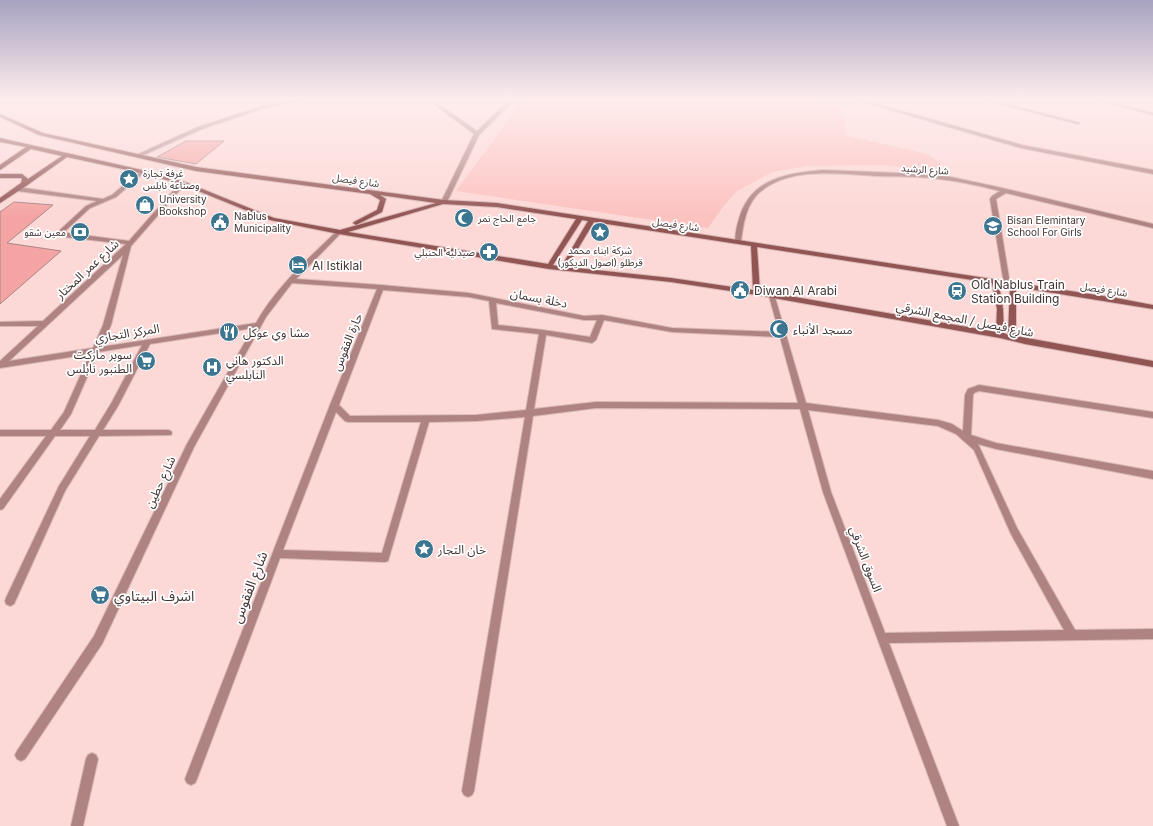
<svg xmlns="http://www.w3.org/2000/svg" width="1153" height="826" viewBox="0 0 1153 826" font-family="Inter,'Noto Sans Arabic',sans-serif">
<rect width="100%" height="100%" fill="#fcd8d6"/>
<path fill="#fcc2c0" d="M523,100H809L837,104L846,121L844,135L927,154L940,163L941,173L885,165L807,166L773,172L737,191L723,207L708,228L456,191Z"/>
<g fill="#f4a5a3" stroke="#a78685">
<path d="M186,141H224L196,164L157,157Z"/>
<path d="M14,202L53,205L7,243L61,251L0,304V212Z"/>
</g>
<g fill="none" stroke-linecap="round" stroke-linejoin="round">
<g stroke="#d7b7b5" stroke-width="2">
<g id="street">
<path d="M295,100H304L265,108L202,129L139,157L134,156L198,127L262,106Z"/>
<path d="M428,100H433L477,131L509,100H514L479,135L447,202L444,204L441,202L474,134Z"/>
<path d="M856,100H863L1022,145L1153,170V174L1021,148Z"/>
<path d="M984,100H992L1080,123L1078,124Z"/>
<path d="M1096,100H1103L1153,113V115Z"/>
<path d="M823,170L926,174L946,176L998,187L1153,224V228L1006,193L996,199L1010,284L1007,286L1004,284L990,199L992,196L1000,191C980,186 959,181 938,179C918,176 898,177 877,176C840,174 791,166 760,192C746,204 743,225 741,242L740,243H736C734,236 737,226 739,219C750,179 786,173 823,170Z"/>
<path d="M140,171L145,172L116,197L90,208L65,231L67,233L129,241L181,182L186,183L131,246L111,325L101,347L256,323C276,287 308,259 337,231L339,230L342,232L341,233L296,279L381,285L469,293L584,316L602,315L672,328L779,332L769,296L770,294H774L806,403L938,420L952,424L963,431L965,395L968,389L979,385L1153,412V418L979,391L974,393L973,395L971,435L996,443L1153,471V479L996,449L978,444L1017,528L1075,630L1153,629V639L889,643L959,826H947L823,492L800,409L596,408L533,416L474,791L472,795L468,797L464,795L462,791L525,417L476,421L429,422L388,561L385,562L280,558L197,779L195,783L191,785L187,783L185,779L330,405L377,289L292,283L266,317L194,447L102,644L25,759L21,761L17,759L15,755L17,751L94,636L187,444L253,328L150,344L118,406L103,430H168L171,431L172,433L171,435L99,436L65,491L14,604L10,606L6,604L5,601L6,598L59,486L90,436H55L3,509L0,510V499L46,436H0V430H51L64,412L90,354L0,368V361L38,326H0V322L43,321L126,244L65,237L63,236L59,231L86,206L97,201L17,191L14,189L17,187L103,199L112,195ZM123,255L103,325L93,348L9,361ZM383,290L469,297L489,301L492,329L539,334L526,410L476,415L350,416L339,405ZM496,303L584,320H597L590,337L543,330L498,325ZM604,320L672,332L780,337L798,403L596,402L534,409L546,335L592,343L596,340ZM142,345L112,402L95,430H60L71,414L98,352ZM808,410L938,426L956,434L974,450L1011,534L1064,630L885,633L831,492ZM336,412L345,421L348,422H421L382,553L283,550Z"/>
<path d="M92,753L96,755L98,759L83,826H71L86,759L88,755Z"/>
</g>
</g>
<g stroke="#d7b7b5" stroke-width="2">
<path id="secondary" d="M0,114L43,133L196,167L444,200L497,203L1116,298L1153,305V309L1016,287V336L1153,361V367L1025,344L1000,338L757,295L671,282L549,269L339,234L270,220L181,184L141,173L67,157L26,186L0,203V198L21,183L22,179L21,178H0V174H22L28,179L62,156L31,149L0,170V165L26,147L0,142V138L142,170L185,182L274,218L340,230L436,203L380,195L386,199L382,212L356,225L353,223L354,222L377,210L380,200L370,194L196,171L39,135L0,117ZM443,204L497,207L576,219L548,264L348,232ZM582,220L588,221L561,267L553,265ZM594,222L751,246L753,290L671,278L567,267ZM757,247L992,283L997,309L996,332L760,291ZM999,284L1010,286L1008,335L1004,333L1003,309Z"/>
</g>
<use href="#street" fill="#ae8382" fill-rule="evenodd"/>
<use href="#secondary" fill="#915554" fill-rule="evenodd"/>
</g>
<linearGradient id="sky" x2="0" y2="1"><stop stop-color="#a7a2c1"/><stop offset="0.46" stop-color="#feeded"/><stop offset="1" stop-color="#feeded" stop-opacity="0"/></linearGradient>
<rect width="1153" height="216" fill="url(#sky)"/>
<defs>
<g id="sight-disc" transform="scale(1)"><circle r="9.5" fill="#3c758f" stroke="#fff"/><path d="M0-6L1.8-2.2L6-1.7L2.9 1.2L3.7 5.4L0 3.3L-3.7 5.4L-2.9 1.2L-6-1.7L-1.8-2.2Z" fill="#fff"/></g>
<g id="shop-disc" transform="scale(1)"><circle r="9.5" fill="#3c758f" stroke="#fff"/><path d="M-5-2.5h2.3a2.7 3.5 0 0 1 5.4 0H5L5.5 6h-11ZM-1.5-2.5h3a1.5 2.3 0 0 0-3 0Z" fill="#fff"/></g>
<g id="mosque-disc" transform="scale(1)"><circle r="9.5" fill="#3c758f" stroke="#fff"/><path d="M3.5-4.9A6 6 0 1 0 3.5 4.9A5 5 0 1 1 3.5-4.9Z" fill="#fff"/></g>
<g id="civic-disc" transform="scale(1)"><circle r="9.5" fill="#3c758f" stroke="#fff"/><path d="M-.6-6.5H3V-4.5H.6V-3L4-1V1h2V6H-6V1h2V-1L-.6-3ZM-1.2 2.5V6h2.4V2.5Z" fill="#fff"/></g>
<g id="school-disc" transform="scale(1)"><circle r="9.5" fill="#3c758f" stroke="#fff"/><path d="M0-5L7-2L0 1L-7-2ZM-4 1L0 2.5L4 1V4Q0 6-4 4Z" fill="#fff"/></g>
<g id="bank-disc" transform="scale(1)"><circle r="9.5" fill="#3c758f" stroke="#fff"/><path d="M-6-4H6V4H-6ZM0-2.3a2.3 2.3 0 1 0 0 4.6a2.3 2.3 0 1 0 0-4.6Z" fill="#fff"/></g>
<g id="pharmacy-disc" transform="scale(1)"><circle r="9.5" fill="#3c758f" stroke="#fff"/><path d="M-2-6h4v4h4v4h-4v4h-4v-4h-4v-4h4Z" fill="#fff"/></g>
<g id="hotel-disc" transform="scale(1)"><circle r="9.5" fill="#3c758f" stroke="#fff"/><path d="M-6-4.5h1.5V1H6V5H4.5V3h-9V5H-6ZM-4 0a1.8 1.8 0 1 1 3.6 0ZM.5 0V-2.5h3Q6-2.5 6 0Z" fill="#fff"/></g>
<g id="station-disc" transform="scale(1)"><circle r="9.5" fill="#3c758f" stroke="#fff"/><path d="M-3-6H3Q5-6 5-4V2Q5 4 3 4L4.5 6H3L1.5 4h-3L-3 6H-4.5L-3 4Q-5 4-5 2V-4Q-5-6-3-6ZM-3.5-4v3h7v-3ZM-3.5 1v1.5H-2V1ZM2 1v1.5H3.5V1Z" fill="#fff"/></g>
<g id="restaurant-disc" transform="scale(1)"><circle r="9.5" fill="#3c758f" stroke="#fff"/><path d="M-5-6h1v4h1v-4h1v4h1v-4h1v5L-1.5 .5V6h-2V.5L-5-1ZM5-6V6H3V1.5H1.5Q1.5-4 5-6Z" fill="#fff"/></g>
<g id="supermarket-disc" transform="scale(1)"><circle r="9.5" fill="#3c758f" stroke="#fff"/><path d="M-6-5.5h2.5l.6 2H6L4.5 2H-2.5L-4.4-4H-6ZM-1.5 3.2a1.3 1.3 0 1 0 .1 0ZM3 3.2a1.3 1.3 0 1 0 .1 0Z" fill="#fff"/></g>
<g id="hospital-disc" transform="scale(1)"><circle r="9.5" fill="#3c758f" stroke="#fff"/><path d="M-5-5h3v3.5h4V-5h3V5h-3V1.5h-4V5h-3Z" fill="#fff"/></g>
</defs>
<g fill-rule="evenodd">
<use href="#sight-disc" x="129" y="179"/>
<use href="#shop-disc" x="145" y="205"/>
<use href="#mosque-disc" x="464" y="218"/>
<use href="#civic-disc" x="220" y="222"/>
<use href="#school-disc" x="993" y="226"/>
<use href="#bank-disc" x="80" y="232"/>
<use href="#sight-disc" x="600" y="232"/>
<use href="#pharmacy-disc" x="489" y="252"/>
<use href="#hotel-disc" x="298" y="265"/>
<use href="#civic-disc" x="740" y="290"/>
<use href="#station-disc" x="957" y="291"/>
<use href="#mosque-disc" x="779" y="329"/>
<use href="#restaurant-disc" x="229" y="332"/>
<use href="#supermarket-disc" x="146" y="361"/>
<use href="#hospital-disc" x="212" y="367"/>
<use href="#sight-disc" x="424" y="549"/>
<use href="#supermarket-disc" x="100" y="595"/>
</g>
<g text-anchor="middle" dominant-baseline="central" stroke-width="3.5" stroke-linejoin="round" paint-order="stroke">
<g font-size="10" fill="#423333" stroke="#fff">
<text transform="translate(925 169) rotate(4)">شارع الرشيد</text>
<text transform="translate(356 180) rotate(8)">شارع فيصل</text>
<text transform="translate(676 224) rotate(8)">شارع فيصل</text>
<text transform="translate(1104 289) rotate(9)">شارع فيصل</text>
</g>
<g font-size="10" fill="#423333" stroke="#fff" text-anchor="start">
<text x="143" y="173">غرفة تجارة<tspan x="143" dy="12">وصناعة نابلس</tspan></text>
<text x="159" y="199">University<tspan x="159" dy="12">Bookshop</tspan></text>
<text x="234" y="216">Nablus<tspan x="234" dy="12">Municipality</tspan></text>
<text x="478" y="218">جامع الحاج نمر</text>
<text x="1007" y="220">Bisan Elemintary<tspan x="1007" dy="12">School For Girls</tspan></text>
<text x="66" y="232" text-anchor="end">معين شقو</text>
<text x="600" y="250" text-anchor="middle">شركة ابناء محمد<tspan x="600" dy="12">قرطلو (اصول الديكور)</tspan></text>
<text x="475" y="252" text-anchor="end">صيدلية الحنبلي</text>
</g>
<g font-size="12" fill="#423333" stroke="#fff" text-anchor="start">
<text x="312" y="265">Al Istiklal</text>
<text x="971" y="284">Old Nablus Train<tspan x="971" dy="14">Station Building</tspan></text>
<text x="754" y="290">Diwan Al Arabi</text>
<text x="793" y="329">مسجد الأنباء</text>
<text x="243" y="332">مشا وي عوكل</text>
<text x="132" y="354" text-anchor="end">سوبر ماركت<tspan x="132" dy="14">الطنبور نابلس</tspan></text>
<text x="226" y="360">الدكتور هاني<tspan x="226" dy="14">النابلسي</tspan></text>
<text x="438" y="549">خان التجار</text>
</g>
<g font-size="12" fill="#423333" stroke="#fff">
<text transform="translate(87 269) rotate(-43)">شارع عمر المختار</text>
<text transform="translate(539 298) rotate(11)">دخلة بسمان</text>
<text transform="translate(965 319) rotate(11)">شارع فيصل / المجمع الشرقي</text>
<text transform="translate(127 333) rotate(-9)">المركز التجاري</text>
<text transform="translate(347 342) rotate(-68)">حارة الفقوس</text>
<text transform="translate(160 482) rotate(-65)">شارع حطين</text>
<text transform="translate(866 559) rotate(69)">السوق الشرقي</text>
</g>
<g font-size="14" fill="#423333" stroke="#fff">
<text transform="translate(249 587) rotate(-69)">شارع الفقوس</text>
</g>
<g font-size="14" fill="#423333" stroke="#fff" text-anchor="start">
<text x="114" y="595">اشرف البيتاوي</text>
</g>
</g>
</svg>
